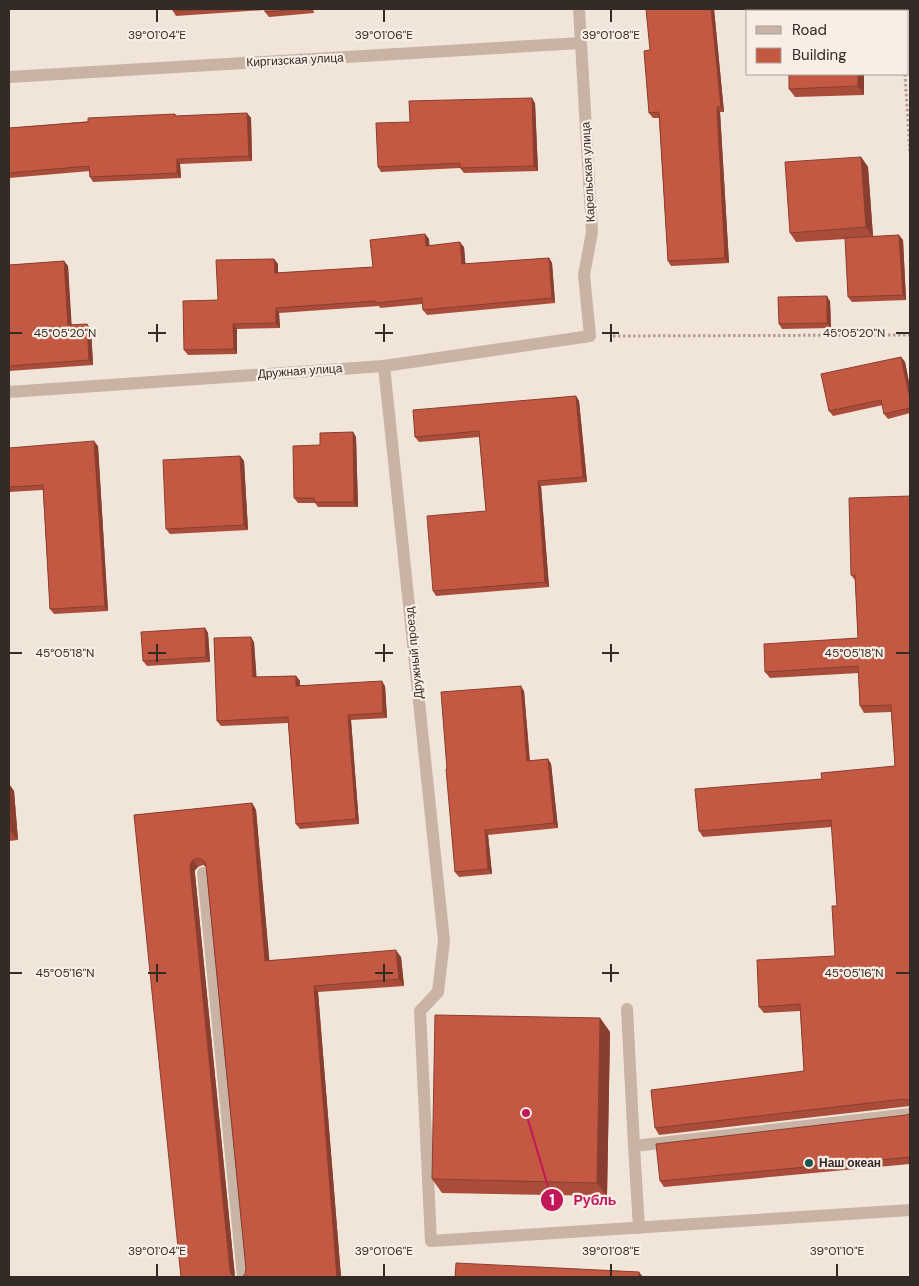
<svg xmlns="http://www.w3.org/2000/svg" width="919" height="1286" viewBox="0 0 919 1286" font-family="'DM Sans',sans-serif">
<rect width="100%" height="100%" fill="#f1e4d9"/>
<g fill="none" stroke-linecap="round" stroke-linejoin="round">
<g stroke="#b49c8f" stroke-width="3" stroke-dasharray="2.5 2.5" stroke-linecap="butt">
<path d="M901,9V11"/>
<path d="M905,74L910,153"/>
<path d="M613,336L910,335"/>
</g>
<g stroke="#c8b3a5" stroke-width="12">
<path d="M9,77L581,43"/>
<path d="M384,366L444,941L438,992L420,1011L431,1241L910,1210"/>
<path d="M9,392L384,366L590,336L584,275L592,232L579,9"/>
<path d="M203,873L243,1277"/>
<path d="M627,1009L634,1146"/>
<path d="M639,1228L634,1146L910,1114"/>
</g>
</g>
<g fill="#a94d3a">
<path d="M173,9H313L314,13L269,17L265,12V10L176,16L173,11Z"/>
<path d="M714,9L724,112H720L729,263L671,266L668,261L659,118H653L649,113L650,50Z"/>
<path d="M864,74V95L795,97L789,89Z"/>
<path d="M535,103L538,171L464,173L460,168L381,172L378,167L410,122Z"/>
<path d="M247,113L251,118L252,161L180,164L181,178L93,182L90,177V171L9,178V128L175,114L176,116Z"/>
<path d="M861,157L868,167L873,236L903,240L906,300L852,302L848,297L846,239L796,242L790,233Z"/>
<path d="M425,234L429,239V246L464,247L465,264L549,258L552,263L555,303L427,315L423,310L422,304L380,308L379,306L279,313L280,328L237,329V354L188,355L184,350L218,300L274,259L278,264V273L373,267Z"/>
<path d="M64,261L68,266L71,325L91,329L93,365L9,371V265Z"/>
<path d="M830,301L831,328L782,329L779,324Z"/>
<path d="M901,357L905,362L910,387V413L888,419L884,414L883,405L833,416L829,411Z"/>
<path d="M576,396L579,401L587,482L541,486L549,587L436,596L433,591L486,511L479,437L419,442L415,437Z"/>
<path d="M353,432L356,437L358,507H318L315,503H298L294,498L320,445Z"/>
<path d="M98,446L108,611L54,614L50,609L43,490L9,492V448Z"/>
<path d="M240,456L244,461L248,530L170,534L166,529Z"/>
<path d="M910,496V1106L659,1135L655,1128L804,1071L800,1011L764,1013L759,1007L835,956L837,906L832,827L703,837L699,831L822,779L895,766L891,712L864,713L860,706L859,673L770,678L765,672L858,638L855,580L851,575Z"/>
<path d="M205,628L208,633L210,662L147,666L143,661Z"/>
<path d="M254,642L256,677L296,676L300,681V685L385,686L387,718L351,720L359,824L300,829L296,824L288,723L221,726L217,721Z"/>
<path d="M524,691L530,761L548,759L551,764L558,828L488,835L492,874L459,877L455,872L447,769Z"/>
<path d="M9,784L14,791L18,840L9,841Z"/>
<path d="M252,803L256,810L269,960L401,957L404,986L318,992L341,1277H242L245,1274L246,1269L206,867L203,865L198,867L195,870V874L235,1277L134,815Z"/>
<path d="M600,1018L610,1032L607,1196L442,1193L432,1179Z"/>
<path d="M910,1114V1164L664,1187L660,1181L906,1115Z"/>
</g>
<g fill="#893e2f">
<path d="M711,9H714L724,112L721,107Z"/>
<rect x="892" y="9" width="6" height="2"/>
<path d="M858,74H864V95L858,86Z"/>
<path d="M532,98L535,103L538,171L534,166Z"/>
<path d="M717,107L720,112L729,263L725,258Z"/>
<path d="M247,113L251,118L252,161L249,156Z"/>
<path d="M861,157L868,167L873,237L866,227Z"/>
<path d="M177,159L180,164L181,178L177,173Z"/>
<path d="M425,234L429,239L430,251L426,246Z"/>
<path d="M899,235L903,240L906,300L903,295Z"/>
<path d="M460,242L464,247L466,269L462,264Z"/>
<path d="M549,258L552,263L555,303L552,298Z"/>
<path d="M274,259L278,264V278L275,273Z"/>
<path d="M64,261L68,266L72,330L68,325Z"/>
<path d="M827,296L830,301L831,328L827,323Z"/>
<path d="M276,308L279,313L280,328L276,323Z"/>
<path d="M87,324L91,329L93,365L89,360Z"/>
<path d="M233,324L237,329V354L234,349Z"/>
<path d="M901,357L905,362L910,387V399Z"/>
<path d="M576,396L579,401L587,482L583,477Z"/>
<path d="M353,432L356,437L358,507L354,502Z"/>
<path d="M94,441L98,446L108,611L105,606Z"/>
<path d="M240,456L244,461L248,530L244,525Z"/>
<path d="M538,481L541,486L549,587L545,582Z"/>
<path d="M205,628L208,633L210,662L206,657Z"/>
<path d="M251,637L254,642L257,682L253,677Z"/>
<path d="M296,676L300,681V691L296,686Z"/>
<path d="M382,681L385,686L387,718L383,713Z"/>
<path d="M521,686L524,691L530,766L527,761Z"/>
<path d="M348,715L351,720L359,824L356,819Z"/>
<path d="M548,759L551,764L558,828L554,823Z"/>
<path d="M9,784L14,791L18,840L11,831L9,802Z"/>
<path d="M252,803L256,810L270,967L265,961Z"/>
<path d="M485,830L488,835L492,874L488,869Z"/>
<path d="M193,860L198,867L195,870V874L235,1277L231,1274L230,1271L190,867L191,863Z"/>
<path d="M396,950L401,957L404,986L399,979Z"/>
<path d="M314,986L318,992L341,1277H337Z"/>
<path d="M600,1018L610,1032L607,1196L597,1183Z"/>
<path d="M639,1272L643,1277H639Z"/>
</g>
<g fill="#c45943" stroke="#893e2f">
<path d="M173,9H212L173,11Z"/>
<path d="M265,9H300L265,12Z"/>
<path d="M646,9H711L721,107H717L725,258L668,261L659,112L649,113L644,51L650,50Z"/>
<rect x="787" y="9" width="105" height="2"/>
<path d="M789,74H858V86L789,89Z"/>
<path d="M532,98L534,166L460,168V163L378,167L376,123L410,122L409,101Z"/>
<path d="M247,113L249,156L177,159V173L90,177L89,166L9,173V128L88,122V118L175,114V116Z"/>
<path d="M861,157L866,227L790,233L785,162Z"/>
<path d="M425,234L426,246L460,242L462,264L549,258L552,298L423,310L422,298L376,303V301L276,308V323L233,324L234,349L184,350L183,301L218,300L216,260L274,259L275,273L373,267L370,240Z"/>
<path d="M899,235L903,295L848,297L845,238Z"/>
<path d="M64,261L68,325L87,324L89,360L9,366V265Z"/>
<path d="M827,296V323L779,324L778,297Z"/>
<path d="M901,357L910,399V408L884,414L881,400L829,411L821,374Z"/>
<path d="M576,396L583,477L538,481L545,582L433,591L427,516L486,511L479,431L415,437L413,410Z"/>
<path d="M353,432L354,502H315L314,498H294L293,446L320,445V433Z"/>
<path d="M94,441L105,606L50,609L43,485L9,487V448Z"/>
<path d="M240,456L244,525L166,529L163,460Z"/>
<path d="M910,496V1101L908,1100L904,1099L655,1128L651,1090L804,1071L800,1004L759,1007L757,960L835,956L832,906H837L831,820L699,831L695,789L822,779L821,773L895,766L891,705L860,706L858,666L765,672L764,644L858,638L855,575H851L849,498Z"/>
<path d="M205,628L206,657L143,661L141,632Z"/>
<path d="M251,637L253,677L296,676V686L382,681L383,713L348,715L356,819L296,824L288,717L217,721L214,638Z"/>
<path d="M521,686L527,761L548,759L554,823L485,830L488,869L455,872L446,769H447L441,692Z"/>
<path d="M9,802L11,831H9Z"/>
<path d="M252,803L265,961L396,950L399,979L314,986L337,1277H242L245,1274L246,1269L206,865L204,861L198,858L193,860L191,863L190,867L230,1271L231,1274L234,1277H181L134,815Z"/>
<path d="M435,1015L600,1018L597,1183L432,1179Z"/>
<path d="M910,1114V1157L660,1181L656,1144L906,1115Z"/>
<path d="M456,1263L639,1272V1277H455Z"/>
</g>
<path fill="none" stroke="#342a26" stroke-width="2" d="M157,10V22M384,10V22M611,10V22M157,324V342M384,324V342M611,324V342M10,333H22M148,333H166M375,333H393M602,333H619M896,333H909M157,644V662M384,644V662M611,644V662M10,653H22M148,653H166M375,653H393M602,653H619M896,653H909M157,964V982M384,964V982M611,964V982M10,973H22M148,973H166M375,973H393M602,973H619M896,973H909M157,1264V1276M384,1264V1276M611,1264V1276M837,1264V1276"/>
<circle fill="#1d5554" stroke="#f9eee5" stroke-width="2" cx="809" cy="1163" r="5"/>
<g text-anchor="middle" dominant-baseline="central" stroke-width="4.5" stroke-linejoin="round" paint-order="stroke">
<g font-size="12" fill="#342a26" stroke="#f9eee5">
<text transform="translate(295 60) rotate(-3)">Киргизская улица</text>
<text transform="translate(588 172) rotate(-93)">Карельская улица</text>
<text transform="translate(300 371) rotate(-4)">Дружная улица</text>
<text transform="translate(414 653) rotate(-96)">Дружный проезд</text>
</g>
<g font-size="12" font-weight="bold" fill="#342a26" stroke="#f9eee5" text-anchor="start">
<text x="819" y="1163">Наш океан</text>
</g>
</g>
<g font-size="12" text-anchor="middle" fill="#342a26" stroke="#f9eee5" stroke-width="4.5" stroke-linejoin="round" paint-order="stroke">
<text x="157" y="39">39°01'04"E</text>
<text x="384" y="39">39°01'06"E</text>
<text x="611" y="39">39°01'08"E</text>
<text x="65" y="337">45°05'20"N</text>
<text x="854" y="337">45°05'20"N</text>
<text x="65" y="657">45°05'18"N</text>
<text x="854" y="657">45°05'18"N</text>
<text x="65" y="977">45°05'16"N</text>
<text x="854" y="977">45°05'16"N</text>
<text x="157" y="1255">39°01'04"E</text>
<text x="384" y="1255">39°01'06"E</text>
<text x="611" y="1255">39°01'08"E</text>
<text x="837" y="1255">39°01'10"E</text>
</g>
<path fill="none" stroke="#c2185b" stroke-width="2" d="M526 1113L552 1200"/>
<g fill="#c2185b" stroke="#f9eee5" stroke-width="2">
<circle cx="526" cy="1113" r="5"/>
<circle cx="552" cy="1200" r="12"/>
</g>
<g font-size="15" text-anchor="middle" font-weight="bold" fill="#fff">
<text x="552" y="1205">1</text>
</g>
<g font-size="14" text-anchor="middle" font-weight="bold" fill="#c2185b" stroke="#f9eee5" stroke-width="4.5" stroke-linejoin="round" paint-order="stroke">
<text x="595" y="1205">Рубль</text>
</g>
<rect width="919" height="1286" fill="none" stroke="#342a26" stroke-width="20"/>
<rect x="746" y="10" width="162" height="65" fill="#f9eee5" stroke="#aaa099"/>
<rect x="756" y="26" width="25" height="8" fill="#c8b3a5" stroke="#aaa099"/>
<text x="792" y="35" font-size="15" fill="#342a26">Road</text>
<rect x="756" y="48" width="25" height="15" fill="#c45943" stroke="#aaa099"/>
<text x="792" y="60" font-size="15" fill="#342a26">Building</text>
</svg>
